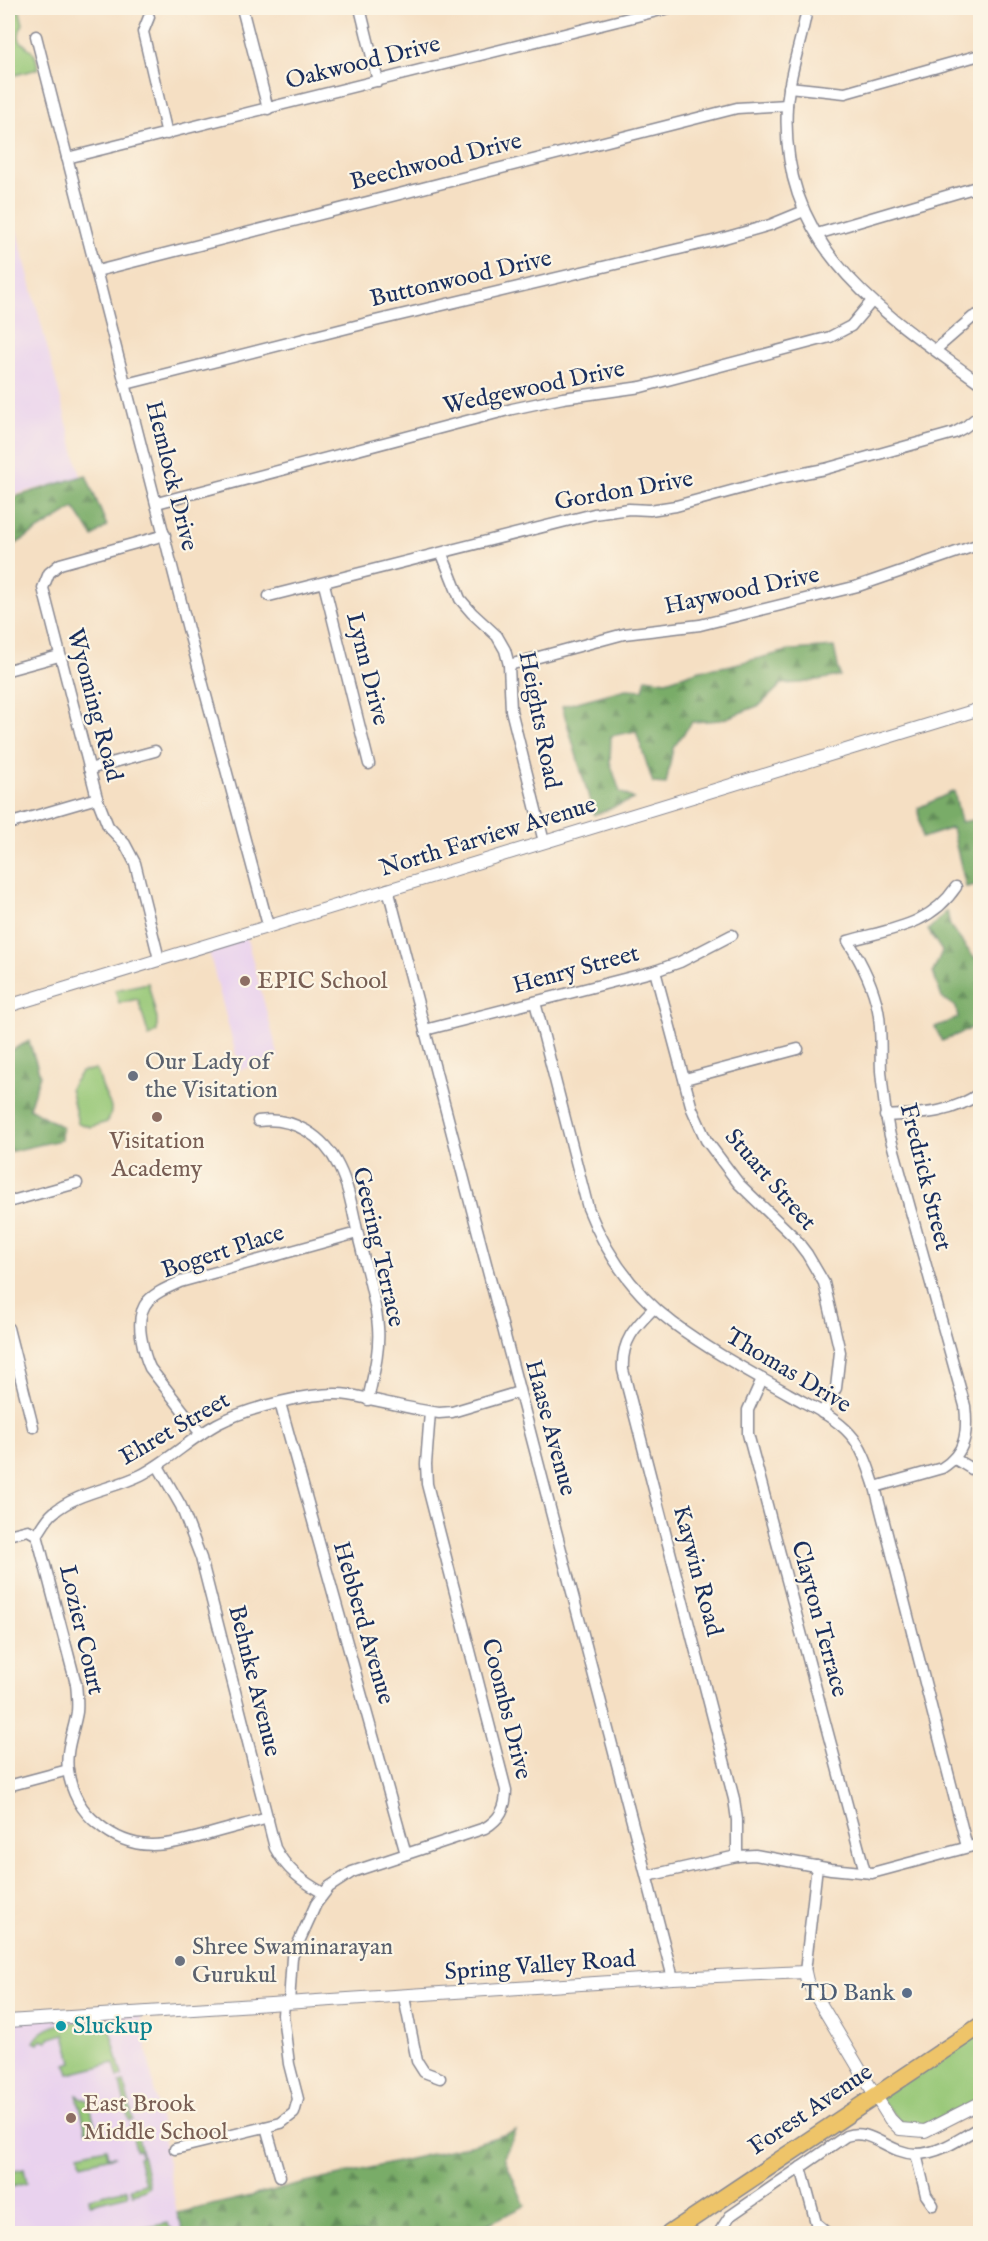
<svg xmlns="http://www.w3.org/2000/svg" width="988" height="2241" viewBox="0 0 988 2241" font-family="'IM FELL English',serif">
<defs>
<pattern id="forest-firs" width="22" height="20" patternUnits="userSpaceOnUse" patternTransform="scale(1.5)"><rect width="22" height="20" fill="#79ac68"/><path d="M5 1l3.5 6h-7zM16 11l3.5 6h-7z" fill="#628c59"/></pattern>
</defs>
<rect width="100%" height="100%" fill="#fcf5e5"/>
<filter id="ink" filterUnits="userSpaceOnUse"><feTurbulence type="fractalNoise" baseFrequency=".0167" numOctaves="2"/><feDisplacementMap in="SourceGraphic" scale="12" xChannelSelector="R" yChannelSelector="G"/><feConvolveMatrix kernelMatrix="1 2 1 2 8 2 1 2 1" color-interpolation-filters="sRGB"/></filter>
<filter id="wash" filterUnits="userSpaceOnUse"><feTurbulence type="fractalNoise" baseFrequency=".008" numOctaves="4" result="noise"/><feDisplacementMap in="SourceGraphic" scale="24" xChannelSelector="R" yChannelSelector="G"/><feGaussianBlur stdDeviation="1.35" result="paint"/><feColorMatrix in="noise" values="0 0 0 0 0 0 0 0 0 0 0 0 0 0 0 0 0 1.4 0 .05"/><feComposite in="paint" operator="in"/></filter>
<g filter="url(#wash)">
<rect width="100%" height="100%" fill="#f5dfc3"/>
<g fill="#e9d2ee">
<path d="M8,197L81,477L8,496Z"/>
<path d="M245,932L279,1058L240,1070L207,944Z"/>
<path d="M140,2013L177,2213L184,2233L8,2234V2021Z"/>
</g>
<g fill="#97c777" stroke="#597b6a" stroke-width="1.5">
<path d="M19,8L23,24C12,44 26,42 34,54C37,58 37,65 38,69L8,77V11Z"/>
<path d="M148,983L157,1019V1031L149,1037L138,999L119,1003L115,990Z"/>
<path d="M96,1069C100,1075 100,1082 103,1089C108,1103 116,1107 107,1122L90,1127L78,1123L70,1088L81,1072Z"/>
<path d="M105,2022L109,2026L122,2076L118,2077L114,2063L69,2074L66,2064L72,2062L65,2034L50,2038L47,2042L41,2040L38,2044L34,2042C47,2019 82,2021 105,2022Z"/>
<path d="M980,2026V2103L910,2131L875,2095Z"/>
<path d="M124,2082L133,2120L129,2121L120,2083Z"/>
<path d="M77,2095L89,2101L96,2129L86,2131Z"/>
<path d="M135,2124L149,2185L145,2190L133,2194L131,2188L145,2184L138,2157L141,2156L140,2150H136L130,2125Z"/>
<path d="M106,2148L108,2156H116L81,2164L79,2154Z"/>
<path d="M24,2169L27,2183L12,2187L9,2175L11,2172Z"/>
<path d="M127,2189L128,2195L90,2204L89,2198Z"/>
<path d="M167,2223L175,2233H125Z"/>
</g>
<g fill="url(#forest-firs)" stroke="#4a6e63" stroke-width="1.5">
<path d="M86,475L107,526L93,537L74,508L9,548L8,551V499Z"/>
<path d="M834,647L840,676L801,683L782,684L760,705L721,720L692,722L673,748L666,784L653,783L636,731L611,736L610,762L620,792L634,799L594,815L562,706L626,689L643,690L646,678L666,681L700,670L727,666L792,650Z"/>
<path d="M954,791L961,822L980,819V884L966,887L952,828L922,838L918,808Z"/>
<path d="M947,911L950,926L974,958L980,955V1021L968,1030L942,1041L935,1027L958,1018L956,1007L942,998L933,972L942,951L928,930Z"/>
<path d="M29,1041L40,1075L29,1108L62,1127L61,1140L8,1152V1052Z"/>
<path d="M516,2131L504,2157L525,2206L469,2233H184L177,2213L474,2144Z"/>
</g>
</g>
<g filter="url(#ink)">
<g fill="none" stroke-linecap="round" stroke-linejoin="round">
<g stroke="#888790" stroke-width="13">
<g id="minor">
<path d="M242,8L268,109"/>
<path d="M360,8L378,81"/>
<path d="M807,8C802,41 789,72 787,106C779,248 879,310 980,383"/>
<path d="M149,17L143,32L167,134"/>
<path d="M36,36L188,629L268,925"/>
<path d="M789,87L845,93L980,55"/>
<path d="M67,158L669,8"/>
<path d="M817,234L980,186"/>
<path d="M97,271L737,108L787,105"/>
<path d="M935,350L973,317L980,314"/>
<path d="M126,384L375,321L717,240L770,225L804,211"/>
<path d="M157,503L512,409L563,398L641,387L830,337L851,326L872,301"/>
<path d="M442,554L460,599L472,613L497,636L505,650L509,665L511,710L544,842"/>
<path d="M324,584L369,764"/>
<path d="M269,596L594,514L629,509L650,510L676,506L779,478L825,469L954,433L965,427L980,415"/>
<path d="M509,665L624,634L700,625L858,586L980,544"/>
<path d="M8,670L59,656"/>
<path d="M89,769L155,751"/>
<path d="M8,824L97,798"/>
<path d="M388,889L673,1978"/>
<path d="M159,959L135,863L125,844L108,826L97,798L43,588L49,573L60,564L165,535"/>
<path d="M655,971L692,1109L706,1140L739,1184L794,1237L807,1254L824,1283L840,1352L836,1388L822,1413"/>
<path d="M535,1002L588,1208C606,1254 633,1293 673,1323C709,1350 750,1372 789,1394C810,1406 834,1416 850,1434C863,1448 869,1469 875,1487L967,1847"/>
<path d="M425,1030L655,971L680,962L732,935"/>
<path d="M685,1079L798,1049"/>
<path d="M885,1116C920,1114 952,1114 980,1093"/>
<path d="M258,1121C293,1116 324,1136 339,1167C351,1191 354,1221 361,1247C367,1273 376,1300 378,1327C380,1352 373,1376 368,1400"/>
<path d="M8,1202L77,1183"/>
<path d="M654,1308C635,1327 621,1341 623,1370L734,1799L737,1820V1856"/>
<path d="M8,1328L33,1427"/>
<path d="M762,1379L748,1410V1434L865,1872"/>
<path d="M280,1403L406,1854"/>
<path d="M201,1434L150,1368C145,1358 143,1348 141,1336C136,1302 151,1295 180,1282L357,1233"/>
<path d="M955,1459L980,1474"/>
<path d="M158,1466L181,1506L201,1558L275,1848C287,1870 302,1881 323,1893"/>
<path d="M875,1487L942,1468C966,1453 968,1432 965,1406L890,1136C885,1114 883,1093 881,1071C880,1051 882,1030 878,1010C873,985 862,963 848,941C890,929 930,926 956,887"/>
<path d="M8,1535L28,1530L37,1535"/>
<path d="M37,1535C42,1528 47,1518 53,1513C77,1492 113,1489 141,1475C168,1461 190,1439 217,1424C247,1408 316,1390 349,1395C379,1400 409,1409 439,1413L452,1412L519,1392"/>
<path d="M37,1535L76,1684C77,1693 78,1702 77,1712C74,1731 65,1750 68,1770C71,1791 81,1811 98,1824C134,1854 165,1846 206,1835C226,1829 247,1824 268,1818"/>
<path d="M8,1786L68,1770"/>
<path d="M647,1876L737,1856L755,1855L831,1869L872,1873L980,1844"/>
<path d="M805,1972L817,1866"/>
<path d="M404,1997L417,2061L424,2072L440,2078"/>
<path d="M289,2003L292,1957L316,1904L329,1887L352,1872L485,1828C500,1819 506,1808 506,1790L427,1484L426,1464L430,1412"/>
<path d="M266,2127L280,2176"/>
<path d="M175,2149L281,2123L294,2113L298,2099L289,2064L283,2015L284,2003"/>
<path d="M916,2154L926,2195L933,2205"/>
<path d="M801,2167L816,2223L828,2233"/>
<path d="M718,2234L730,2216L846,2136C871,2127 887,2153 916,2154C940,2154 961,2138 980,2127"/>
</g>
</g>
<g stroke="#888790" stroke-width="14">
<g id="tertiary">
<path d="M8,1006L980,709"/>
<path d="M8,2021L673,1978L805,1972L807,1981L875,2095L890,2119L900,2129L925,2131L980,2103"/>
</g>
</g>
<g stroke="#888790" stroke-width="19">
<path id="primary" d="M669,2234L980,2026"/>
</g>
<use href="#minor" stroke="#fff" stroke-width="10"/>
<use href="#tertiary" stroke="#fff" stroke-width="12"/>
<use href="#primary" stroke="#eec469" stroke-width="16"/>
</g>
</g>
<g fill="#8d6e63" stroke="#fcf5e5" stroke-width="2">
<circle cx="245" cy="981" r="6"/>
<circle cx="157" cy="1117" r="6"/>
<circle cx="71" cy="2118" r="6"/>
</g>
<g fill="#6b7280" stroke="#fcf5e5" stroke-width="2">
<circle cx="133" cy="1076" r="6"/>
<circle cx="180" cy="1961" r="6"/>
</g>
<circle fill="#5c6f8a" stroke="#fcf5e5" stroke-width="2" cx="907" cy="1993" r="6"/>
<circle fill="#0f9aa8" stroke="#fcf5e5" stroke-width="2" cx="61" cy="2026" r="6"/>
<g text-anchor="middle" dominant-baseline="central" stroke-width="4.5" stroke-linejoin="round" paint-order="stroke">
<g font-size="24" fill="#1b2f5e" stroke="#fcf5e5">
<text transform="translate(363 63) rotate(-14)">Oakwood Drive</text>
<text transform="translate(436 162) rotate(-14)">Beechwood Drive</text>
<text transform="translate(461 279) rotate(-13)">Buttonwood Drive</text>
<text transform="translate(534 388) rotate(-12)">Wedgewood Drive</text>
<text transform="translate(171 476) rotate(76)">Hemlock Drive</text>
<text transform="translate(624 491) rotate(-10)">Gordon Drive</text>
<text transform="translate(742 591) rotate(-12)">Haywood Drive</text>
<text transform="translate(367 669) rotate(76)">Lynn Drive</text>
<text transform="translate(94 705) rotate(75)">Wyoming Road</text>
<text transform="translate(539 720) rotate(79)">Heights Road</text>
<text transform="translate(488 837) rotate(-17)">North Farview Avenue</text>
<text transform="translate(576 970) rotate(-15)">Henry Street</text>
<text transform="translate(925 1177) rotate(76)">Fredrick Street</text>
<text transform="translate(770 1180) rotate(49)">Stuart Street</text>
<text transform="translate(378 1247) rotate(77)">Geering Terrace</text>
<text transform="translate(223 1252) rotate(-18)">Bogert Place</text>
<text transform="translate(788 1371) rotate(31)">Thomas Drive</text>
<text transform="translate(550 1428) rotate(75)">Haase Avenue</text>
<text transform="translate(175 1429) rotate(-30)">Ehret Street</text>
<text transform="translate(697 1571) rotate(75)">Kaywin Road</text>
<text transform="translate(819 1619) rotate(75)">Clayton Terrace</text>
<text transform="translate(363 1623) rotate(74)">Hebberd Avenue</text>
<text transform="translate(81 1630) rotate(77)">Lozier Court</text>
<text transform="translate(254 1681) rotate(76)">Behnke Avenue</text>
<text transform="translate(506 1709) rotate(76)">Coombs Drive</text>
<text transform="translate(540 1966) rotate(-4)">Spring Valley Road</text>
<text transform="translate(811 2110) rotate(-34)">Forest Avenue</text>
</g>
<g font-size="24" fill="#785e54" stroke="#fcf5e5" text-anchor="start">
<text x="257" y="981">EPIC School</text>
<text x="157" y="1141" text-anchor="middle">Visitation<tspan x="157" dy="28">Academy</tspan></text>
<text x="83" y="2104">East Brook<tspan x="83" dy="28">Middle School</tspan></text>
</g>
<g font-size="24" fill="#5b616d" stroke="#fcf5e5" text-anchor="start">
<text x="145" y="1062">Our Lady of<tspan x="145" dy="28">the Visitation</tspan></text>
<text x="192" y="1947">Shree Swaminarayan<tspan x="192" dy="28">Gurukul</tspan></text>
</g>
<g font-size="24" fill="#4e5e75" stroke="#fcf5e5" text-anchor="end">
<text x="895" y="1993">TD Bank</text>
</g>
<g font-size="24" fill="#0d838f" stroke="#fcf5e5" text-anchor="start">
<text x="73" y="2026">Sluckup</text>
</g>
</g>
<rect width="988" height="2241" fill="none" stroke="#fcf5e5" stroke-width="30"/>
</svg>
